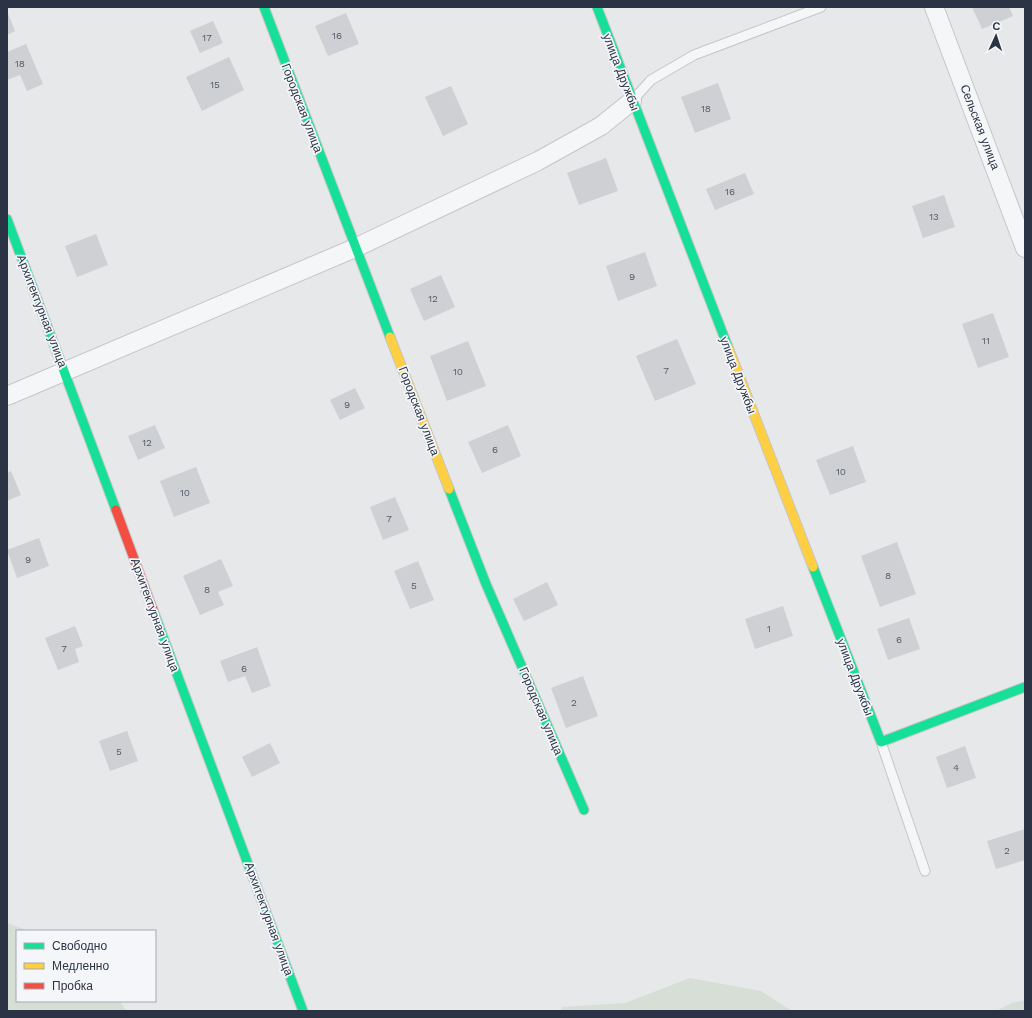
<svg xmlns="http://www.w3.org/2000/svg" width="1032" height="1018" viewBox="0 0 1032 1018" font-family="'Work Sans',sans-serif">
<rect width="100%" height="100%" fill="#e6e8ea"/>
<g fill="#d6ded6">
<path d="M7,923L29,931H17V1001H120L126,1011H7Z"/>
<path d="M690,978L761,991L792,1011H561L562,1007L625,1003Z"/>
<path d="M1025,1000V1011H996L1012,1003Z"/>
</g>
<g fill="#ced0d3">
<path d="M972,7H1009L1013,16L982,29Z"/>
<path d="M7,11L15,31L7,35Z"/>
<path d="M346,13L359,44L328,56L315,26Z"/>
<path d="M213,21L223,43L200,53L190,31Z"/>
<path d="M26,44L43,84L27,91L20,75L7,80V52Z"/>
<path d="M229,57L244,90L202,111L186,77Z"/>
<path d="M718,83L731,119L695,133L681,97Z"/>
<path d="M451,86L468,124L443,136L425,97Z"/>
<path d="M606,158L618,191L579,205L567,173Z"/>
<path d="M745,173L754,194L715,210L706,189Z"/>
<path d="M944,195L955,227L923,238L912,206Z"/>
<path d="M96,234L108,265L77,277L65,246Z"/>
<path d="M645,252L657,286L618,301L606,266Z"/>
<path d="M441,275L455,307L424,321L410,289Z"/>
<path d="M993,313L1009,357L978,368L962,324Z"/>
<path d="M677,339L696,384L655,401L636,356Z"/>
<path d="M468,341L486,386L447,401L430,356Z"/>
<path d="M355,388L365,408L340,420L330,400Z"/>
<path d="M155,425L165,448L138,460L128,436Z"/>
<path d="M508,425L521,456L482,473L468,442Z"/>
<path d="M853,446L866,482L830,495L816,460Z"/>
<path d="M196,467L210,503L174,517L160,481Z"/>
<path d="M11,471L21,495L7,501V473Z"/>
<path d="M395,497L409,530L383,540L370,507Z"/>
<path d="M39,538L49,566L17,578L7,550Z"/>
<path d="M897,542L916,594L880,607L861,556Z"/>
<path d="M221,559L233,586L218,592L224,605L200,615L183,576Z"/>
<path d="M418,561L434,600L410,609L394,571Z"/>
<path d="M547,582L558,605L524,621L513,599Z"/>
<path d="M783,606L793,636L755,649L745,619Z"/>
<path d="M909,618L920,649L888,660L877,629Z"/>
<path d="M75,626L83,646L75,649L79,662L58,670L45,638Z"/>
<path d="M257,647L271,686L252,693L245,676L228,682L220,661Z"/>
<path d="M583,676L598,716L566,728L551,688Z"/>
<path d="M127,731L138,761L110,771L99,741Z"/>
<path d="M270,743L280,763L252,777L242,757Z"/>
<path d="M965,746L976,778L947,788L936,757Z"/>
<path d="M1025,829V860L996,869L987,841Z"/>
</g>
<g fill="none" stroke-linecap="round" stroke-linejoin="round">
<g stroke="#c4c6c8" stroke-width="11">
<g id="lane">
<path d="M633,100L651,80L694,55L821,7"/>
<path d="M881,742L925,871"/>
</g>
</g>
<g stroke="#c4c6c8" stroke-width="20">
<g id="street">
<path d="M934,7L1025,248"/>
<path d="M7,396L355,248L538,161L601,126L632,101"/>
</g>
</g>
<g stroke="#c4c6c8" stroke-width="11">
<g id="fast">
<path d="M264,7L390,337"/>
<path d="M597,7L728,347"/>
<path d="M7,219L116,510"/>
<path d="M449,489L486,584L584,810"/>
<path d="M813,567L881,742L1025,687"/>
<path d="M153,610L303,1011"/>
</g>
</g>
<g stroke="#c4c6c8" stroke-width="11">
<g id="slow">
<path d="M390,337L449,489"/>
<path d="M728,347L813,567"/>
</g>
</g>
<g stroke="#c4c6c8" stroke-width="11">
<path id="jam" d="M116,510L153,610"/>
</g>
<use href="#lane" stroke="#f5f6f7" stroke-width="9"/>
<use href="#street" stroke="#f5f6f7" stroke-width="18"/>
<use href="#fast" stroke="#16e098" stroke-width="9"/>
<use href="#slow" stroke="#ffcf43" stroke-width="9"/>
<use href="#jam" stroke="#f24e42" stroke-width="9"/>
</g>
<g text-anchor="middle" dominant-baseline="central" stroke-width="3.5" stroke-linejoin="round" paint-order="stroke">
<g font-size="10" fill="#545c69">
<text x="337" y="35">16</text>
<text x="207" y="37">17</text>
<text x="20" y="63">18</text>
<text x="215" y="84">15</text>
<text x="706" y="108">18</text>
<text x="730" y="191">16</text>
<text x="934" y="216">13</text>
<text x="632" y="276">9</text>
<text x="433" y="298">12</text>
<text x="986" y="340">11</text>
<text x="666" y="370">7</text>
<text x="458" y="371">10</text>
<text x="347" y="404">9</text>
<text x="147" y="442">12</text>
<text x="495" y="449">6</text>
<text x="841" y="471">10</text>
<text x="185" y="492">10</text>
<text x="389" y="518">7</text>
<text x="28" y="559">9</text>
<text x="888" y="575">8</text>
<text x="414" y="585">5</text>
<text x="207" y="589">8</text>
<text x="769" y="628">1</text>
<text x="899" y="639">6</text>
<text x="64" y="648">7</text>
<text x="244" y="668">6</text>
<text x="574" y="702">2</text>
<text x="119" y="751">5</text>
<text x="956" y="767">4</text>
<text x="1007" y="850">2</text>
</g>
<g font-size="12" fill="#2b3445" stroke="#f4f6f9">
<text transform="translate(621 72) rotate(69)">улица Дружбы</text>
<text transform="translate(302 108) rotate(69)">Городская улица</text>
<text transform="translate(980 127) rotate(69)">Сельская улица</text>
<text transform="translate(42 311) rotate(69)">Архитектурная улица</text>
<text transform="translate(738 375) rotate(69)">улица Дружбы</text>
<text transform="translate(419 411) rotate(69)">Городская улица</text>
<text transform="translate(155 615) rotate(70)">Архитектурная улица</text>
<text transform="translate(855 677) rotate(69)">улица Дружбы</text>
<text transform="translate(541 711) rotate(67)">Городская улица</text>
<text transform="translate(269 919) rotate(70)">Архитектурная улица</text>
</g>
</g>
<rect width="1032" height="1018" fill="none" stroke="#2b3445" stroke-width="16"/>
<rect x="16" y="930" width="140" height="72" fill="#f4f6f9" stroke="#a4a8b1"/>
<rect x="24" y="943" width="20" height="6" fill="#16e098" stroke="#a4a8b1"/>
<text x="52" y="950" font-size="12" fill="#2b3445">Свободно</text>
<rect x="24" y="963" width="20" height="6" fill="#ffcf43" stroke="#a4a8b1"/>
<text x="52" y="970" font-size="12" fill="#2b3445">Медленно</text>
<rect x="24" y="983" width="20" height="6" fill="#f24e42" stroke="#a4a8b1"/>
<text x="52" y="990" font-size="12" fill="#2b3445">Пробка</text>
<g transform="translate(996 36) rotate(3)" stroke="#f4f6f9" stroke-width="3" paint-order="stroke">
<path d="M0-3L7 15L0 10L-7 15Z" fill="#2b3445"/>
<text y="-6" font-size="11" font-weight="bold" text-anchor="middle" fill="#2b3445">С</text>
</g>
</svg>
